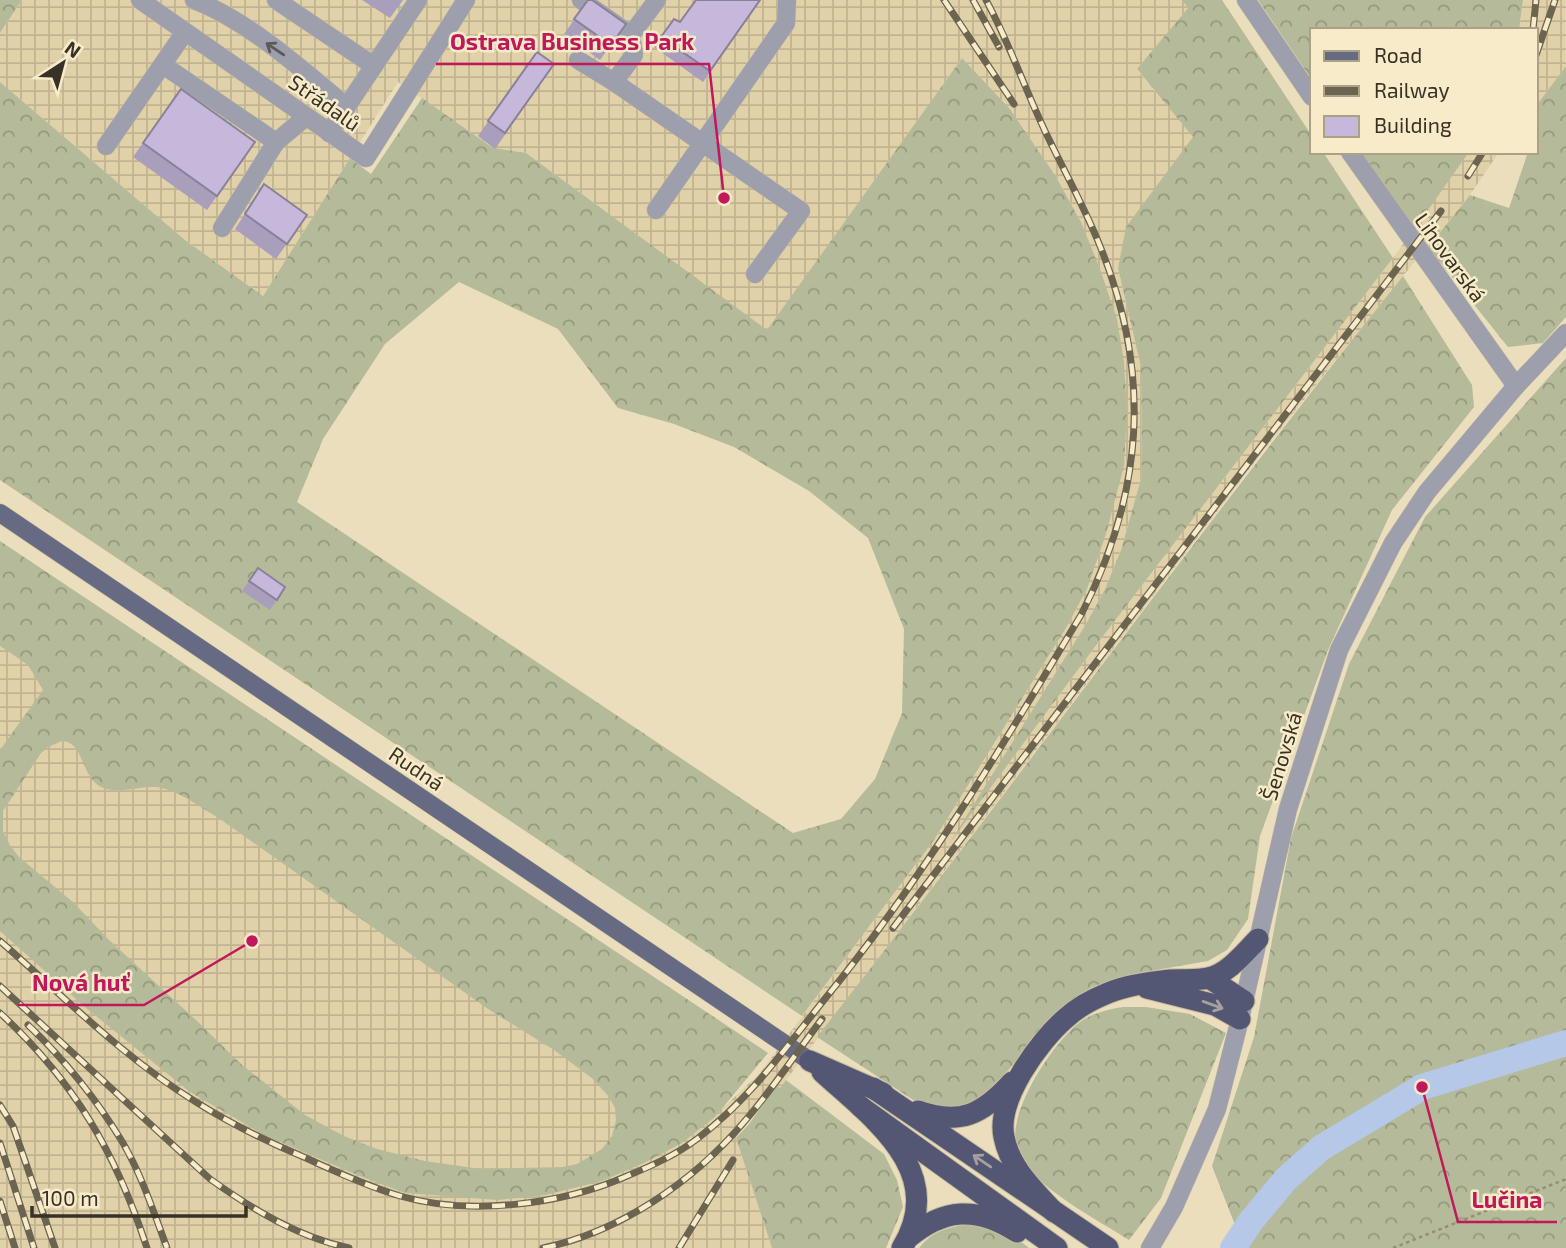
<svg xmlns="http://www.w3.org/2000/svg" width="1566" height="1248" viewBox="0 0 1566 1248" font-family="'Exo 2',sans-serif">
<defs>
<pattern id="industrial-grid" width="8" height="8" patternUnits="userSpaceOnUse" patternTransform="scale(1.75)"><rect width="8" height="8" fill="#e1d1a9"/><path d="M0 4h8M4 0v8" fill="none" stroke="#c2b491"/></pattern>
<pattern id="forest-crowns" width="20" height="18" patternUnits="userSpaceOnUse" patternTransform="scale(1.75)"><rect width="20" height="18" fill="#b5bb9a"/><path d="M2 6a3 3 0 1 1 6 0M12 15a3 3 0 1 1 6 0" fill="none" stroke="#94997d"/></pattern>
</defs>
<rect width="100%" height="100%" fill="#eadebc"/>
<g fill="url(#industrial-grid)">
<path d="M22,0H1183L1188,8L1137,70L1194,137L1127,227L1118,268L1141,367L1142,475L1121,550L1105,589L1086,624L956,834L1097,644L1393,258L1469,152H1499L1470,195L1403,276L1263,451L780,1088L777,1086L736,1138L772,1248H0V599L726,1105L760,1073L934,840L1066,628L1087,589L1081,222L1055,175L1009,109L962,58L767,331L526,153L493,148L398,82L263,296L185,240L0,82V33Z"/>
<path d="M1523,0H1566V66L1536,106V30H1519Z"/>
</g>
<g fill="url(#forest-crowns)" fill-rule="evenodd">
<path d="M0,0H22L0,33Z"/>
<path d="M1182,0H1222L1312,136V152H1323L1393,258L1097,644L949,844L1086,624L1105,589L1121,550L1142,475L1141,367L1118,268L1126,227L1193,137L1137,69L1188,8Z"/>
<path d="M1258,0H1523L1519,30H1312V80Z"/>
<path d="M962,58L1009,108L1055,175L1081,222L1100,269L1117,319L1124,362L1127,411L1124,466L1106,534L1087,589L1066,628L934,840L802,1016L0,480V82L185,240L263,296L350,158L371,174L422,98L493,148L526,153L767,330ZM459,282L558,329L618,408L674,424L734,447L809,491L868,538L904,629L902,713L875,779L841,819L793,833L297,502L323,439L385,344Z"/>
<path d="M1566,66V317L1543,343L1508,347L1428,247L1470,195L1509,208L1528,152H1536V106Z"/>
<path d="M1361,152H1469L1414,230Z"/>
<path d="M1403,276L1472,385L1474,407L1392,510L1328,650L1260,836L1248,919L1227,950L1208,961L1133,974L1092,987L1057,1013L987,1095L968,1108L943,1109L918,1103L817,1037C1014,785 1203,526 1403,276Z"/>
<path d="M1566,358V1248H1244L1212,1166L1254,1037L1291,838L1349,664L1425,517Z"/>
<path d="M0,541L768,1053L715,1117L682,1143L644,1163L602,1181L546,1195L498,1200L405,1193L357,1175L264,1135L190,1092L86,1008L0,931V750L43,690L28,665L0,646ZM62,741C85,742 80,778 103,788C120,794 139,786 156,787C179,790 201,808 220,819L488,1009L554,1050L593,1079L609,1097L615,1108L616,1120L612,1136L602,1149L577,1164L562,1167L481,1169L425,1161L377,1149L344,1136L305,1115L241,1064L197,1021L108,939L74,903L19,857L10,845L3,831V811L41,753L48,747Z"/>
<path d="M1123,1007H1146L1190,1014L1226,1033L1161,1198L1129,1240C1096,1219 1043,1192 1021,1159C998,1124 1048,1051 1074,1027C1088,1014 1105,1010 1123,1007Z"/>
<path d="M786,1080L884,1154L897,1180L903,1207L886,1248H772L736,1138L749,1124L777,1085L780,1088Z"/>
<path d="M970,1224L1004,1229L1029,1248H919C932,1231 949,1227 970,1224Z"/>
</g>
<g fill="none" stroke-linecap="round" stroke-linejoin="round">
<path stroke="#b5c8e8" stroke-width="26" d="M1233,1248L1251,1221L1286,1179L1321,1148L1422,1087L1566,1043"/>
<g stroke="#c6bc9e" stroke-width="19">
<g id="minor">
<path d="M140,0L366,158L466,0"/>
<path d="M194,0C247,20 303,70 347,107"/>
<path d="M276,0L374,66"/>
<path d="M581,0L631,35L657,0"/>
<path d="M1246,0L1312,97"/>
<path d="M578,60L614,82L801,211L755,274"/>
<path d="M163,65L276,142"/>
<path d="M614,82L634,55L631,35"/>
<path d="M329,133L418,0"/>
<path d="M106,146L185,32"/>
<path d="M1350,152L1516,386"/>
<path d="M656,210L786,23L787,0"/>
<path d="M222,228L276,142L306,117"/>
<path d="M1150,1248L1174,1207L1217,1109L1240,1019L1288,809L1339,650L1393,543L1427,492L1516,386L1566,333"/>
</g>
</g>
<g stroke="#c6bc9e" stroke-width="19">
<path id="major" d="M0,513L810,1061"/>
</g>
<g stroke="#c6bc9e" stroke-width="23">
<g id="highway">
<path d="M1209,978L1244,1001"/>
<path d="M1147,988L1215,1005L1240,1019"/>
<path d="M810,1061L883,1093"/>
<path d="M822,1072C872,1118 949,1171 902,1248"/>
<path d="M873,1088L1108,1248"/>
<path d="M861,1107L1057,1248"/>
<path d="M918,1111C960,1126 983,1114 1012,1082"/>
<path d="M1054,1212C1033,1189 1010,1168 1004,1137C996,1100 1039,1041 1066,1018C1078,1007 1093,999 1108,993C1127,985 1150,982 1170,980C1182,979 1196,981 1208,978C1228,974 1244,953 1258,939"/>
<path d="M908,1238C944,1208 977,1206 1017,1232"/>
</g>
</g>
<path stroke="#968d75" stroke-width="2.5" stroke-dasharray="3.5 3.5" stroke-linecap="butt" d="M1393,1248L1566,1179"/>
<use href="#minor" stroke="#9d9fad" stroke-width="18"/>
<use href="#major" stroke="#676a83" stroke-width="18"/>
<use href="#highway" stroke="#545773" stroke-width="21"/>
<g stroke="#6b6450" stroke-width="7">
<g id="rail">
<path d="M944,0L1014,104"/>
<path d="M973,0L999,47"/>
<path d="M1533,30L1536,0"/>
<path d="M1536,55L1555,0"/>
<path d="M1468,176L1483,152"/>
<path d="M893,928L1441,211"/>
<path d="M0,941C63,996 124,1058 196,1102C231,1124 268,1142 306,1158C336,1172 367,1186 400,1196C470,1216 561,1205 627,1176C651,1166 676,1155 697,1139C751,1098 783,1051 824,1000C922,880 1002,747 1081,615C1144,492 1152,374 1100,246C1084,206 1063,169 1045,131C1024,87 1009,42 986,0"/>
<path d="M0,986L210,1179C252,1209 298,1237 349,1248"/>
<path d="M0,1013C74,1081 116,1153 147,1248"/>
<path d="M28,1025C65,1060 97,1100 123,1143C142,1176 154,1213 167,1248"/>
<path d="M0,1105L13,1126L55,1248"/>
<path d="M0,1143L34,1248"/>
<path d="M0,1201L15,1248"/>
<path d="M543,1248C620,1232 693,1182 744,1122C772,1090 796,1053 822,1019"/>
<path d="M679,1248L733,1160"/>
</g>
</g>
<use href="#rail" stroke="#f7ebc9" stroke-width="4.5" stroke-dasharray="13" stroke-linecap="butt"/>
</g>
<g fill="#a99ebb">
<path d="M362,0H403L390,18Z"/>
<path d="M588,0L626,24L600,60L564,34Z"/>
<path d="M760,0L703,82L654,47L674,19L680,22Z"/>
<path d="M537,52L554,64L495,149L478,136Z"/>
<path d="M181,89L255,142L207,210L133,157Z"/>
<path d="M264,184L307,215L276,259L235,229Z"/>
<path d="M258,568L285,587L270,610L242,591Z"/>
</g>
<g fill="#c5b8da" stroke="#8a8199" stroke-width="2">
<path d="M588,0H592L626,24L611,45L574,19Z"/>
<path d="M696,0H760L710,71L661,37L674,19L680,22Z"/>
<path d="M537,52L554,64L505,133L488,121Z"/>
<path d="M181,89L255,142L217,196L143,143Z"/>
<path d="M264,184L307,215L287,244L245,214Z"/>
<path d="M258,568L285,587L277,600L249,581Z"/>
</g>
<defs><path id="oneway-shaft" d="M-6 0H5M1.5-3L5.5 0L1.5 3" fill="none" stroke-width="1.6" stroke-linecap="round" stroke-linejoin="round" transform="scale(1.75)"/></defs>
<use stroke="#5b5855" href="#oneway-shaft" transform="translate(275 49) rotate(-146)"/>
<g stroke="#a6a19e">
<use href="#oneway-shaft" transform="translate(1213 1005) rotate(20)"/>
<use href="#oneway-shaft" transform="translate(982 1161) rotate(-146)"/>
</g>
<g text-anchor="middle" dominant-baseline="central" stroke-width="5" stroke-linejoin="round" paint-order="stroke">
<g font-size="21" fill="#373225" stroke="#f7ebc9">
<text transform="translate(325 102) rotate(35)">Střádalů</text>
<text transform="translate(1451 257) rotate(54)">Lihovarská</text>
<text transform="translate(1281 756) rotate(-73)">Šenovská</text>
<text transform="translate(417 768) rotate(34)">Rudná</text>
</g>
</g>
<path fill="none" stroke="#c2185b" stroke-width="2.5" d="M724 198L709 64H436M252 941L144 1005H18M1422 1087L1458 1222H1557"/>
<g fill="#c2185b" stroke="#f7ebc9" stroke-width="2.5">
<circle cx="724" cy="198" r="7"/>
<circle cx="252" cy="941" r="7"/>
<circle cx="1422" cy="1087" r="7"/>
</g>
<g font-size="23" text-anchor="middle" font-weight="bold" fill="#c2185b" stroke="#f7ebc9" stroke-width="5" stroke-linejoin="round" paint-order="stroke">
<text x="572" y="50">Ostrava Business Park</text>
<text x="81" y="991">Nová huť</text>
<text x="1507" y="1208">Lučina</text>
</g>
<rect x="1310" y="28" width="228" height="126" fill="#f7ebc9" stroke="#aaa187" stroke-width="2"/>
<rect x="1324" y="51" width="35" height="10" fill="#676a83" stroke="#aaa187" stroke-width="2"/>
<text x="1374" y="63" font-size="21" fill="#373225">Road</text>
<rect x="1324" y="86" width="35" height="10" fill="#6b6450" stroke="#aaa187" stroke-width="2"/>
<text x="1374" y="98" font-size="21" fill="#373225">Railway</text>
<rect x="1324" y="116" width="35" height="21" fill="#c5b8da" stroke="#aaa187" stroke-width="2"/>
<text x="1374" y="133" font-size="21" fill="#373225">Building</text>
<g transform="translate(63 63) rotate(36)" stroke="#f7ebc9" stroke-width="5" paint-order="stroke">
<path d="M0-5L12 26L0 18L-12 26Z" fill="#373225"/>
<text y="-10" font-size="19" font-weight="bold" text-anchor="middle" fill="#373225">N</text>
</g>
<path d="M32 1206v10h214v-10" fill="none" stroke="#373225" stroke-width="3.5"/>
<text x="42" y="1206" font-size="21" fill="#373225" stroke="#f7ebc9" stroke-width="5" paint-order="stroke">100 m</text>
</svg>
